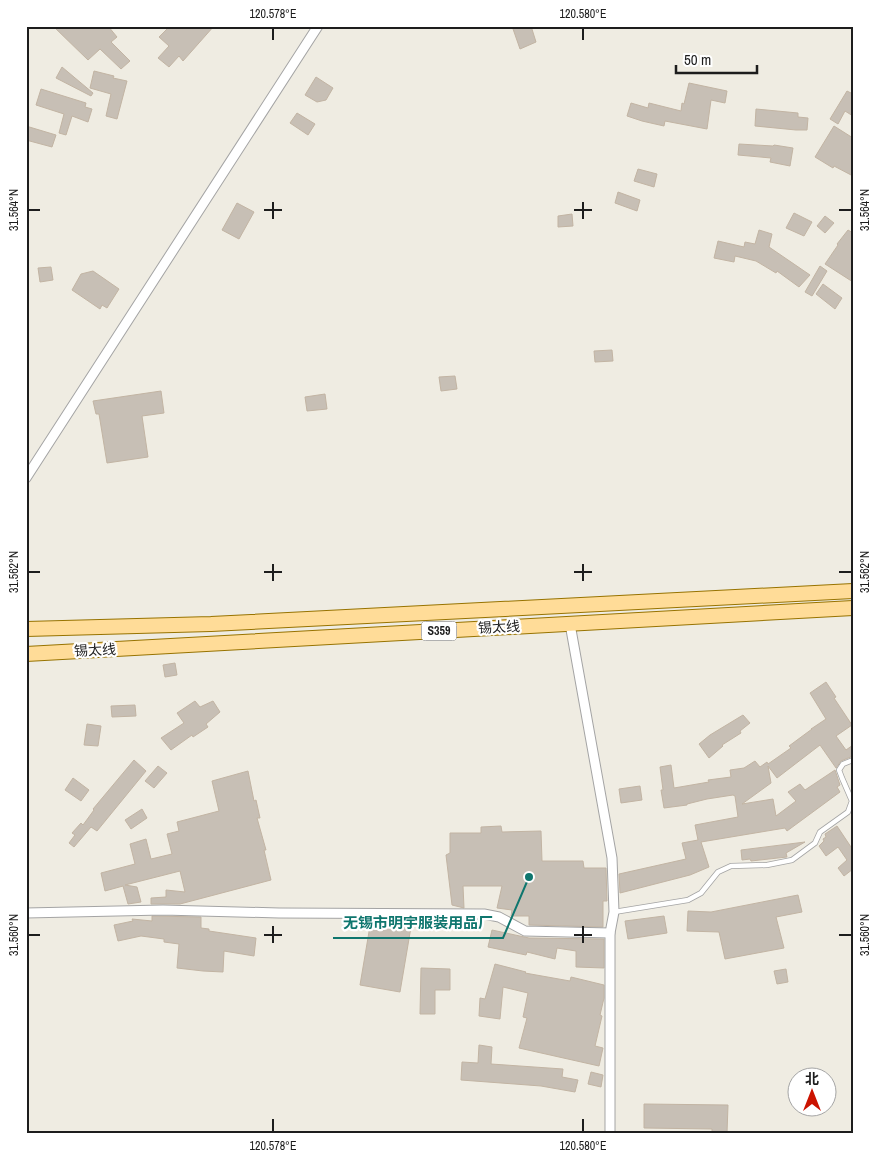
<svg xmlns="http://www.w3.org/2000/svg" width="879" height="1159" viewBox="0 0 879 1159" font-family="'Archivo Narrow','Noto Sans SC',sans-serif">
<rect width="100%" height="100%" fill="#efece2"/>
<g fill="#c7bfb5" stroke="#c2b4a3">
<path d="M53,26H108L117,37L111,42L130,61L121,69L100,49L88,60Z"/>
<path d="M170,26H214L183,61L179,56L169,67L158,58L169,46L159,37Z"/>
<path d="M512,26H531L536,42L520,49Z"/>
<path d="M62,67L93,93L91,96L56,78Z"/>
<path d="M94,71L114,76L113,78L127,81L117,119L106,116L111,94L90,88Z"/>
<path d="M316,77L333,88L326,100L317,102L305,95Z"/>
<path d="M689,83L727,91L725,103L711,100L707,129L665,121L664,126L642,121L627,116L631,103L648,108L649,103L681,111L682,103L684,104Z"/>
<path d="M41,89L86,103L85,107L92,109L88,122L72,116L66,135L59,133L64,114L36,105Z"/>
<path d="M847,91L853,94V116L845,111L838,124L830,119Z"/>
<path d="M756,109L798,113V117L808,118L807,130H796L755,126Z"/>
<path d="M297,113L315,124L308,135L290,123Z"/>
<path d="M26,126L56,135L52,147L26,140Z"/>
<path d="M834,126L853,138V176L834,166L833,168L815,157Z"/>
<path d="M739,144L773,146L774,145L793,148L790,166L770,162L771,158L738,155Z"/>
<path d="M638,169L657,174L654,187L634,181Z"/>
<path d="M618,192L640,200L637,211L615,203Z"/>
<path d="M237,203L254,212L239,239L222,230Z"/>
<path d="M794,213L812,222L804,236L786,228Z"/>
<path d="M572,214L573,226L558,227V216Z"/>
<path d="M825,216L834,223L825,233L817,226Z"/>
<path d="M759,230L772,234L769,247L810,275L799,287L777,271L776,273L756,261L735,256L734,262L714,258L718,241L744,247L745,242L755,244Z"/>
<path d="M848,230L853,233V282L825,264L838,245L837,244Z"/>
<path d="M820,266L827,271L812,296L805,292Z"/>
<path d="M51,267L53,280L40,282L38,268Z"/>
<path d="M93,271L119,289L107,308L102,305L100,309L72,290L81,274Z"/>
<path d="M823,284L842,298L835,309L816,294Z"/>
<path d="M612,350L613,361L595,362L594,351Z"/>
<path d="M455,376L457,389L441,391L439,377Z"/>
<path d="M161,391L164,413L142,416L148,457L107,463L99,414H96L93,401Z"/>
<path d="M325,394L327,409L307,411L305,397Z"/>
<path d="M175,663L177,675L165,677L163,665Z"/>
<path d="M826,682L836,697L834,698L852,725L836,736L846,750L853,745V756L841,761L836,768L820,745L777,778L768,766L771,783L742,804L773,799L776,816L796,801L788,792L800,784L805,790L835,770L840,785L837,787L840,792L787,831L785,828L701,842L709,867L690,875L620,893L619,874L686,859L682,843L698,840L695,825L738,817L735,796L733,795L707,799L687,804V805L664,808L661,790H663L660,767L671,765L674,788L709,782L708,780L731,777L730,770L744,768L755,761L760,767L767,762L768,764L791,748L789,746L812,729H811L826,719L810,693Z"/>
<path d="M195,701L200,707L213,701L220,712L206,724L208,727L193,737L192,735L171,750L161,738L184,723L177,713Z"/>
<path d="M135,705L136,716L112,717L111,706Z"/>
<path d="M743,715L750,723L740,731L741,733L722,745L723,746L709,758L699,744L710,735Z"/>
<path d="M87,724L101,726L98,746L84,745Z"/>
<path d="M134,760L146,771L97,831L91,827L74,847L69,843L75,835L72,833L81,823L83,825L94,810L93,809Z"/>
<path d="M158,766L167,773L154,788L145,781Z"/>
<path d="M248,771L254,801L256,800L260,818H257L266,850H264L271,880L180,904H151V898L166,897V890L185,892L180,871L125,885L137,887L141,902L128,904L123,886L105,891L101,873L135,864L130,844L146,839L151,859L172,854L167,834L179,831L177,822L219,811L212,781Z"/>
<path d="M73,778L89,790L81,801L65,790Z"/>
<path d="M640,786L642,800L621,803L619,789Z"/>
<path d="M142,809L147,818L131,829L125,820Z"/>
<path d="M501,826L502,832L541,831L542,861H583L584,868H606L607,901H603V927L529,925V916H511L512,910L497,908L502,886H463L464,908L452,905L446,855L450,853V833H481V827Z"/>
<path d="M837,826L853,850V869L844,876L838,868L847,860L838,847L826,856L819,846L824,841L823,839L826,837L825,834Z"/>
<path d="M805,842L786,853L787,857L751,861L750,859L742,860L741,850Z"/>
<path d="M798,895L802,912L776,917L784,948L725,959L719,932L687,931L688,911L711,912Z"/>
<path d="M152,916L201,917V928L209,929V931L256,938L254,956L224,951L223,972L203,971L177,968L179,944L164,942V939L141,936L118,941L114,925L133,921L132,919L152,921Z"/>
<path d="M664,916L667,933L628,939L625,921Z"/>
<path d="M371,920L411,927L400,992L360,985Z"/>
<path d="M492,930L529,938L604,939V968L576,967V951L557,948L555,959L527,952L526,955L488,947Z"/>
<path d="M495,964L526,972L525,973L570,981L571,977L604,985V998L600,1015L602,1016L595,1046L603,1048L599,1066L519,1048L527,1018L523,1017L528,993L503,987L500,1019L479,1016L480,998L485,999Z"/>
<path d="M421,968L450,969V990H435V1014H420Z"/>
<path d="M786,969L788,982L777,984L774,971Z"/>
<path d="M479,1045L492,1047L491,1064L563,1069L562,1077L578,1080L575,1092L541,1086L461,1080L462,1062L478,1063Z"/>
<path d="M591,1072L603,1075L601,1087L588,1084Z"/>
<path d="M644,1104L728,1105L727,1133H712V1129L644,1128Z"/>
</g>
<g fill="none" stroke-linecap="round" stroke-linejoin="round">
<g stroke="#a4a4a4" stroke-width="6">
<path id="lane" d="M614,912L688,900L701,893L718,872L731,866L767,865L792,860L815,843L820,832L848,812L852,801L842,778L839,770L843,764L853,760"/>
</g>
<g stroke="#a4a4a4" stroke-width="11">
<g id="street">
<path d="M26,478L318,26"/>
<path d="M570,624L612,858L614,912L610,933V1133"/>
<path d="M26,913L163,910L279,913L484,914L499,917L525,931L610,933"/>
</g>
</g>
<g stroke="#977300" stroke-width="16">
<g id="primary">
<path d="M26,629L211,624L853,591"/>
<path d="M26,654L853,608"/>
</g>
</g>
<use href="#lane" stroke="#fff" stroke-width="4.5"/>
<use href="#street" stroke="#fff" stroke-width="9"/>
<use href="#primary" stroke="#ffdc98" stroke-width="14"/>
</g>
<path fill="none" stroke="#1d1d1d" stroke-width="2" d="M273,28V40M583,28V40M273,202V219M583,202V219M28,210H40M264,210H282M574,210H592M839,210H852M273,564V581M583,564V581M28,572H40M264,572H282M574,572H592M839,572H852M273,926V943M583,926V943M28,935H40M264,935H282M574,935H592M839,935H852M273,1119V1132M583,1119V1132"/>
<g text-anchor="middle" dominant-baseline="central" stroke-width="4.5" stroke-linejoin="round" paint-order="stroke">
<rect fill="#fff" stroke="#616161" stroke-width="1" x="421.5" y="621.5" width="35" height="19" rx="4"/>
<g font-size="12" font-weight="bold" fill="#1d1d1d">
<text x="439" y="631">S359</text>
</g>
<g font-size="14" fill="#1d1d1d" stroke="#fff">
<text transform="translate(499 627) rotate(-3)">锡太线</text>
<text transform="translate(95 650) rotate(-3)">锡太线</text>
</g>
</g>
<path fill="none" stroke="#0f766e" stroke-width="2" d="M529 877L503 938H333"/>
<circle fill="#0f766e" stroke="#fff" stroke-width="2" cx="529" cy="877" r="5"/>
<g font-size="15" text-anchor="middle" font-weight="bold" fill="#0f766e" stroke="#fff" stroke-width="4.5" stroke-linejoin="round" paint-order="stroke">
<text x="418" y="928">无锡市明宇服装用品厂</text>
</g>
<rect width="879" height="1159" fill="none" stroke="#ffffff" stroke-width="55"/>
<g transform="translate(812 1092)"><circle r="24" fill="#ffffff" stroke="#a5a5a5"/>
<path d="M0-4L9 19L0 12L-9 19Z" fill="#cb1300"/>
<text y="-8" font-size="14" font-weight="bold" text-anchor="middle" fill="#1d1d1d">北</text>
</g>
<path d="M676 65v8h81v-8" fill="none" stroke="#1d1d1d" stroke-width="2.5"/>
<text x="684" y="65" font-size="15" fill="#1d1d1d" stroke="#ffffff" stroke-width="4" paint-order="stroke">50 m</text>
<rect x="28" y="28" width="824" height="1104" fill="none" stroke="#1d1d1d" stroke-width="2"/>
<g font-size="12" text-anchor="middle" fill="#1d1d1d">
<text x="273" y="18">120.578°E</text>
<text x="583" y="18">120.580°E</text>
<text transform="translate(14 210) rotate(-90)" y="4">31.564°N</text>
<text transform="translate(865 210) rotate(-90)" y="4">31.564°N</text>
<text transform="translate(14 572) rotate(-90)" y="4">31.562°N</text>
<text transform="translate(865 572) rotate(-90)" y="4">31.562°N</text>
<text transform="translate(14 935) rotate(-90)" y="4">31.560°N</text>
<text transform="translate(865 935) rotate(-90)" y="4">31.560°N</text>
<text x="273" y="1150">120.578°E</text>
<text x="583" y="1150">120.580°E</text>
</g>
</svg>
